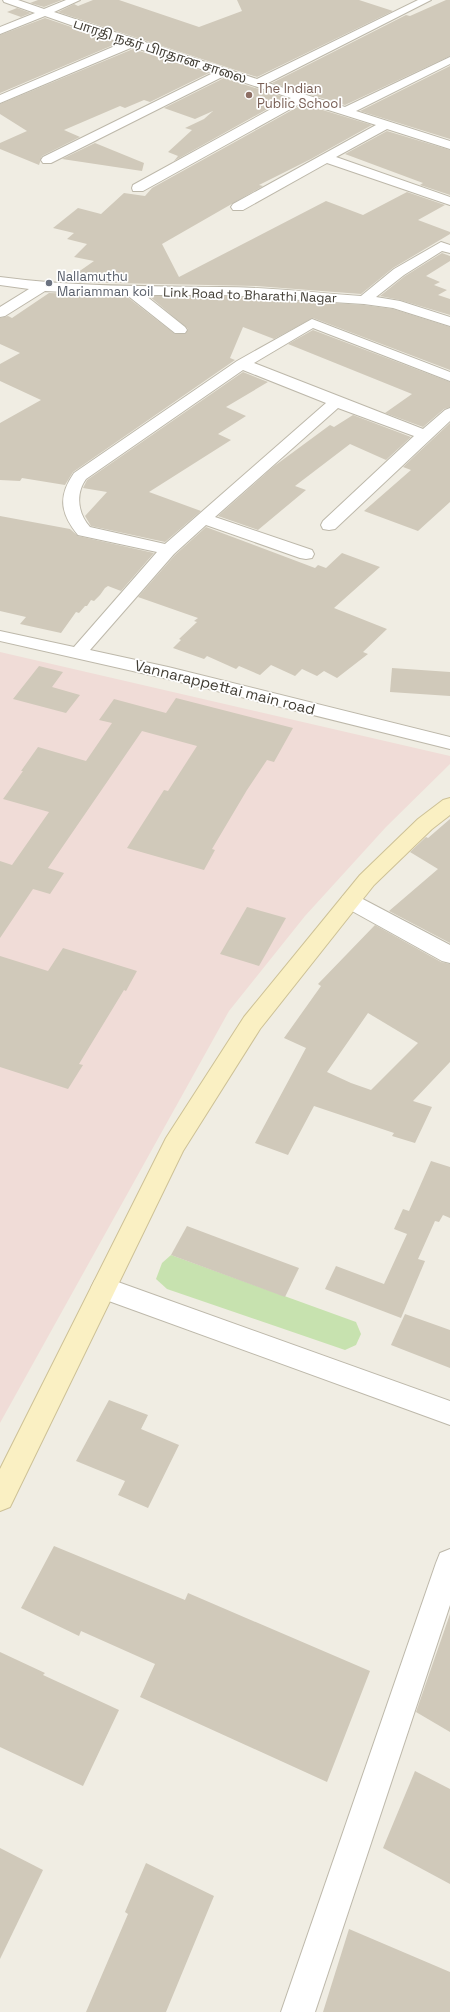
<svg xmlns="http://www.w3.org/2000/svg" width="450" height="2012" viewBox="0 0 450 2012" font-family="'Space Grotesk','Noto Sans Tamil',sans-serif">
<rect width="100%" height="100%" fill="#f0ede3"/>
<path fill="#f0dcd7" d="M0,652L450,756V764L386,827L305,916L229,1011L0,1423Z"/>
<path fill="#c7e2af" d="M171,1255L356,1322L361,1334L356,1345L345,1350L167,1289L156,1279L162,1263Z"/>
<g fill="#d0c9ba" fill-rule="evenodd">
<path d="M38,0H62L44,7L30,3Z"/>
<path d="M93,0H119L199,27L242,11L237,0H359L393,11L257,77L58,12L74,4L78,6Z"/>
<path d="M446,0H450V56L345,105L272,83L406,15L410,16Z"/>
<path d="M17,8L31,13L21,17L7,12Z"/>
<path d="M45,18L118,43L0,93V35Z"/>
<path d="M133,49L209,73L150,102L144,100L125,108L120,106L64,130L80,137L42,156L39,165L0,149V143L27,131L0,114V104Z"/>
<path d="M450,66V139L360,111Z"/>
<path d="M224,78L287,98L174,161L178,156L168,152L192,130L185,128L204,119L213,111L195,119L164,108Z"/>
<path d="M303,104L372,125L311,159L259,185L263,186L162,244L179,277L326,201L363,215L407,192L445,205L418,220L450,232V234L393,268L361,294L256,286L64,282L94,261L74,257L87,244L67,239L74,233L53,228L78,208L101,214L124,193L145,196L152,188Z"/>
<path d="M387,131L450,150V195L420,185L423,183L345,154Z"/>
<path d="M95,143L144,163L142,171L62,159Z"/>
<path d="M442,253L450,256V261L426,276L440,282L434,285L447,290L438,295L450,299V315L400,300L380,296L405,276Z"/>
<path d="M49,293L126,296L175,334H185L188,329L149,296H223L364,305L393,309L450,327V370L313,318L274,339L243,327L230,358L235,360L73,472L65,485L22,478L20,481L0,480V423L41,400L0,381V364L20,353L0,344V318L8,316L12,318Z"/>
<path d="M313,330L450,382V407L444,409L423,427L385,413L412,394L288,344Z"/>
<path d="M243,372L268,382L226,407L246,416L218,434L231,440L149,492L201,511L165,542L91,526L85,516L107,492L83,488L87,480Z"/>
<path d="M353,415L411,437L386,460L350,444L295,486L306,490L258,530L218,516L273,467L330,425L334,427Z"/>
<path d="M450,423V502L418,531L364,511L411,470L403,467Z"/>
<path d="M0,516L70,529L78,536L154,553L121,591L108,586L105,588L100,595L94,601L91,600L87,606H85L79,613L76,612L61,633L20,624L26,617L0,611Z"/>
<path d="M206,527L315,568L318,565L326,568L342,553L380,567L334,608L387,629L363,652L368,654L337,678L324,671L317,676L302,669L295,676L271,665L260,675L239,666L236,669L207,656L204,659L173,648L181,640L179,639L197,622L194,621L198,618L138,597L175,555Z"/>
<path d="M39,666L63,672L52,687L80,695L66,713L13,699Z"/>
<path d="M392,668L450,672V696L390,692Z"/>
<path d="M176,698L293,728L274,762L267,760L247,790L212,849L215,850L204,870L127,848L164,790L168,791L197,746L142,731L48,868L64,873L50,894L33,889L0,938V861L12,865L49,812L3,799L23,771H21L38,747L86,761L112,723L99,720L114,699L166,713Z"/>
<path d="M450,819V943L389,911L438,869L410,852L426,837L428,838Z"/>
<path d="M247,907L286,918L259,966L220,954Z"/>
<path d="M375,925L441,962L450,964V1062L413,1101L432,1107L415,1143L392,1136L394,1133L314,1106L288,1155L255,1143L306,1048L284,1038L321,986L318,984ZM368,1013L418,1043L371,1090L351,1083L327,1072Z"/>
<path d="M63,948L137,971L126,991L124,990L79,1064L83,1065L68,1089L0,1067V956L48,971Z"/>
<path d="M431,1161L450,1167V1218L443,1215L439,1222L435,1221L418,1259L425,1261L401,1318L325,1289L336,1266L384,1284L407,1234L394,1229L403,1209L409,1211Z"/>
<path d="M187,1226L299,1268L285,1297L171,1255Z"/>
<path d="M405,1314L450,1330V1368L391,1345Z"/>
<path d="M109,1400L148,1415L141,1429L179,1445L148,1508L118,1495L125,1481L76,1461Z"/>
<path d="M54,1546L185,1600L188,1593L370,1671L327,1782L140,1697L155,1664L81,1631L79,1636L21,1608Z"/>
<path d="M450,1614V1732L416,1712Z"/>
<path d="M0,1652L45,1673L43,1675L119,1710L83,1786L0,1747Z"/>
<path d="M415,1771L450,1789V1884L383,1848Z"/>
<path d="M0,1848L43,1870L0,1959Z"/>
<path d="M146,1863L214,1896L166,2012H86L128,1914L125,1912Z"/>
<path d="M349,1929L450,1972V2012H323Z"/>
</g>
<g fill="none" stroke-linecap="round" stroke-linejoin="round">
<g stroke="#bdb8aa" stroke-width="2">
<g id="street">
<path d="M3,0H18L44,9L66,0H80L54,12L257,79L418,0H431L268,83L345,107L450,57V64L356,111L450,141V149L387,129L336,157L450,197V205L327,163L243,210H233L231,207L233,204L376,125L303,102L143,191H133L132,188L133,185L291,98L224,76L51,163H43L41,160L43,157L213,73L133,47L0,103V95L122,43L45,16L0,34V27L35,13L4,2Z"/>
<path d="M441,242L450,245V253L442,251L404,275L376,297L400,301L450,317V326L393,308L364,304L223,295H145L185,327L187,330L185,333H175L127,295L45,291L5,316L0,317V307L29,289L0,285V277C74,287 147,286 221,287C268,287 315,293 361,296L394,269Z"/>
<path d="M312,319L450,372V381L313,328L254,363L423,429L445,410L450,408V421L335,529L329,530L323,529L321,525L323,521L414,436L338,408L215,517L312,550L314,554L312,558L306,559L300,558L206,525L174,554L90,650L168,667L450,737V749L168,679L0,641V631L74,647L157,552L78,535C60,513 58,496 74,473L237,361ZM243,370L326,403L165,544L90,527C78,514 75,494 86,479Z"/>
<path d="M350,894L357,896L450,945V963L442,961L343,906L340,901L343,896Z"/>
<path d="M104,1277L450,1401V1425L95,1296L91,1288L95,1280Z"/>
<path d="M450,1549V1605L315,2012H281L436,1563L440,1553Z"/>
</g>
</g>
<g stroke="#cdc196" stroke-width="2">
<path id="secondary" d="M450,798V815L432,829L374,885L260,1029L183,1151L10,1507L0,1511V1469L166,1138L244,1017L360,875L418,819L443,800Z"/>
</g>
<use href="#street" fill="#fff" fill-rule="evenodd"/>
<use href="#secondary" fill="#faf0c3" fill-rule="evenodd"/>
</g>
<circle fill="#8d6e63" stroke="#fff" stroke-width="1.5" cx="249" cy="95" r="4"/>
<circle fill="#6b7280" stroke="#fff" stroke-width="1.5" cx="49" cy="283" r="4"/>
<g text-anchor="middle" dominant-baseline="central" stroke-width="3.5" stroke-linejoin="round" paint-order="stroke">
<g font-size="13" fill="#413d34" stroke="#fff">
<text transform="translate(160 51) rotate(18)">பாரதி நகர் பிரதான சாலை</text>
<text transform="translate(250 295) rotate(2)">Link Road to Bharathi Nagar</text>
</g>
<g font-size="13" fill="#785e54" stroke="#fff" text-anchor="start">
<text x="257" y="88">The Indian<tspan x="257" dy="15">Public School</tspan></text>
</g>
<g font-size="13" fill="#5b616d" stroke="#fff" text-anchor="start">
<text x="57" y="276">Nallamuthu<tspan x="57" dy="15">Mariamman koil</tspan></text>
</g>
<g font-size="15" fill="#413d34" stroke="#fff">
<text transform="translate(225 687) rotate(14)">Vannarappettai main road</text>
</g>
</g>
</svg>
